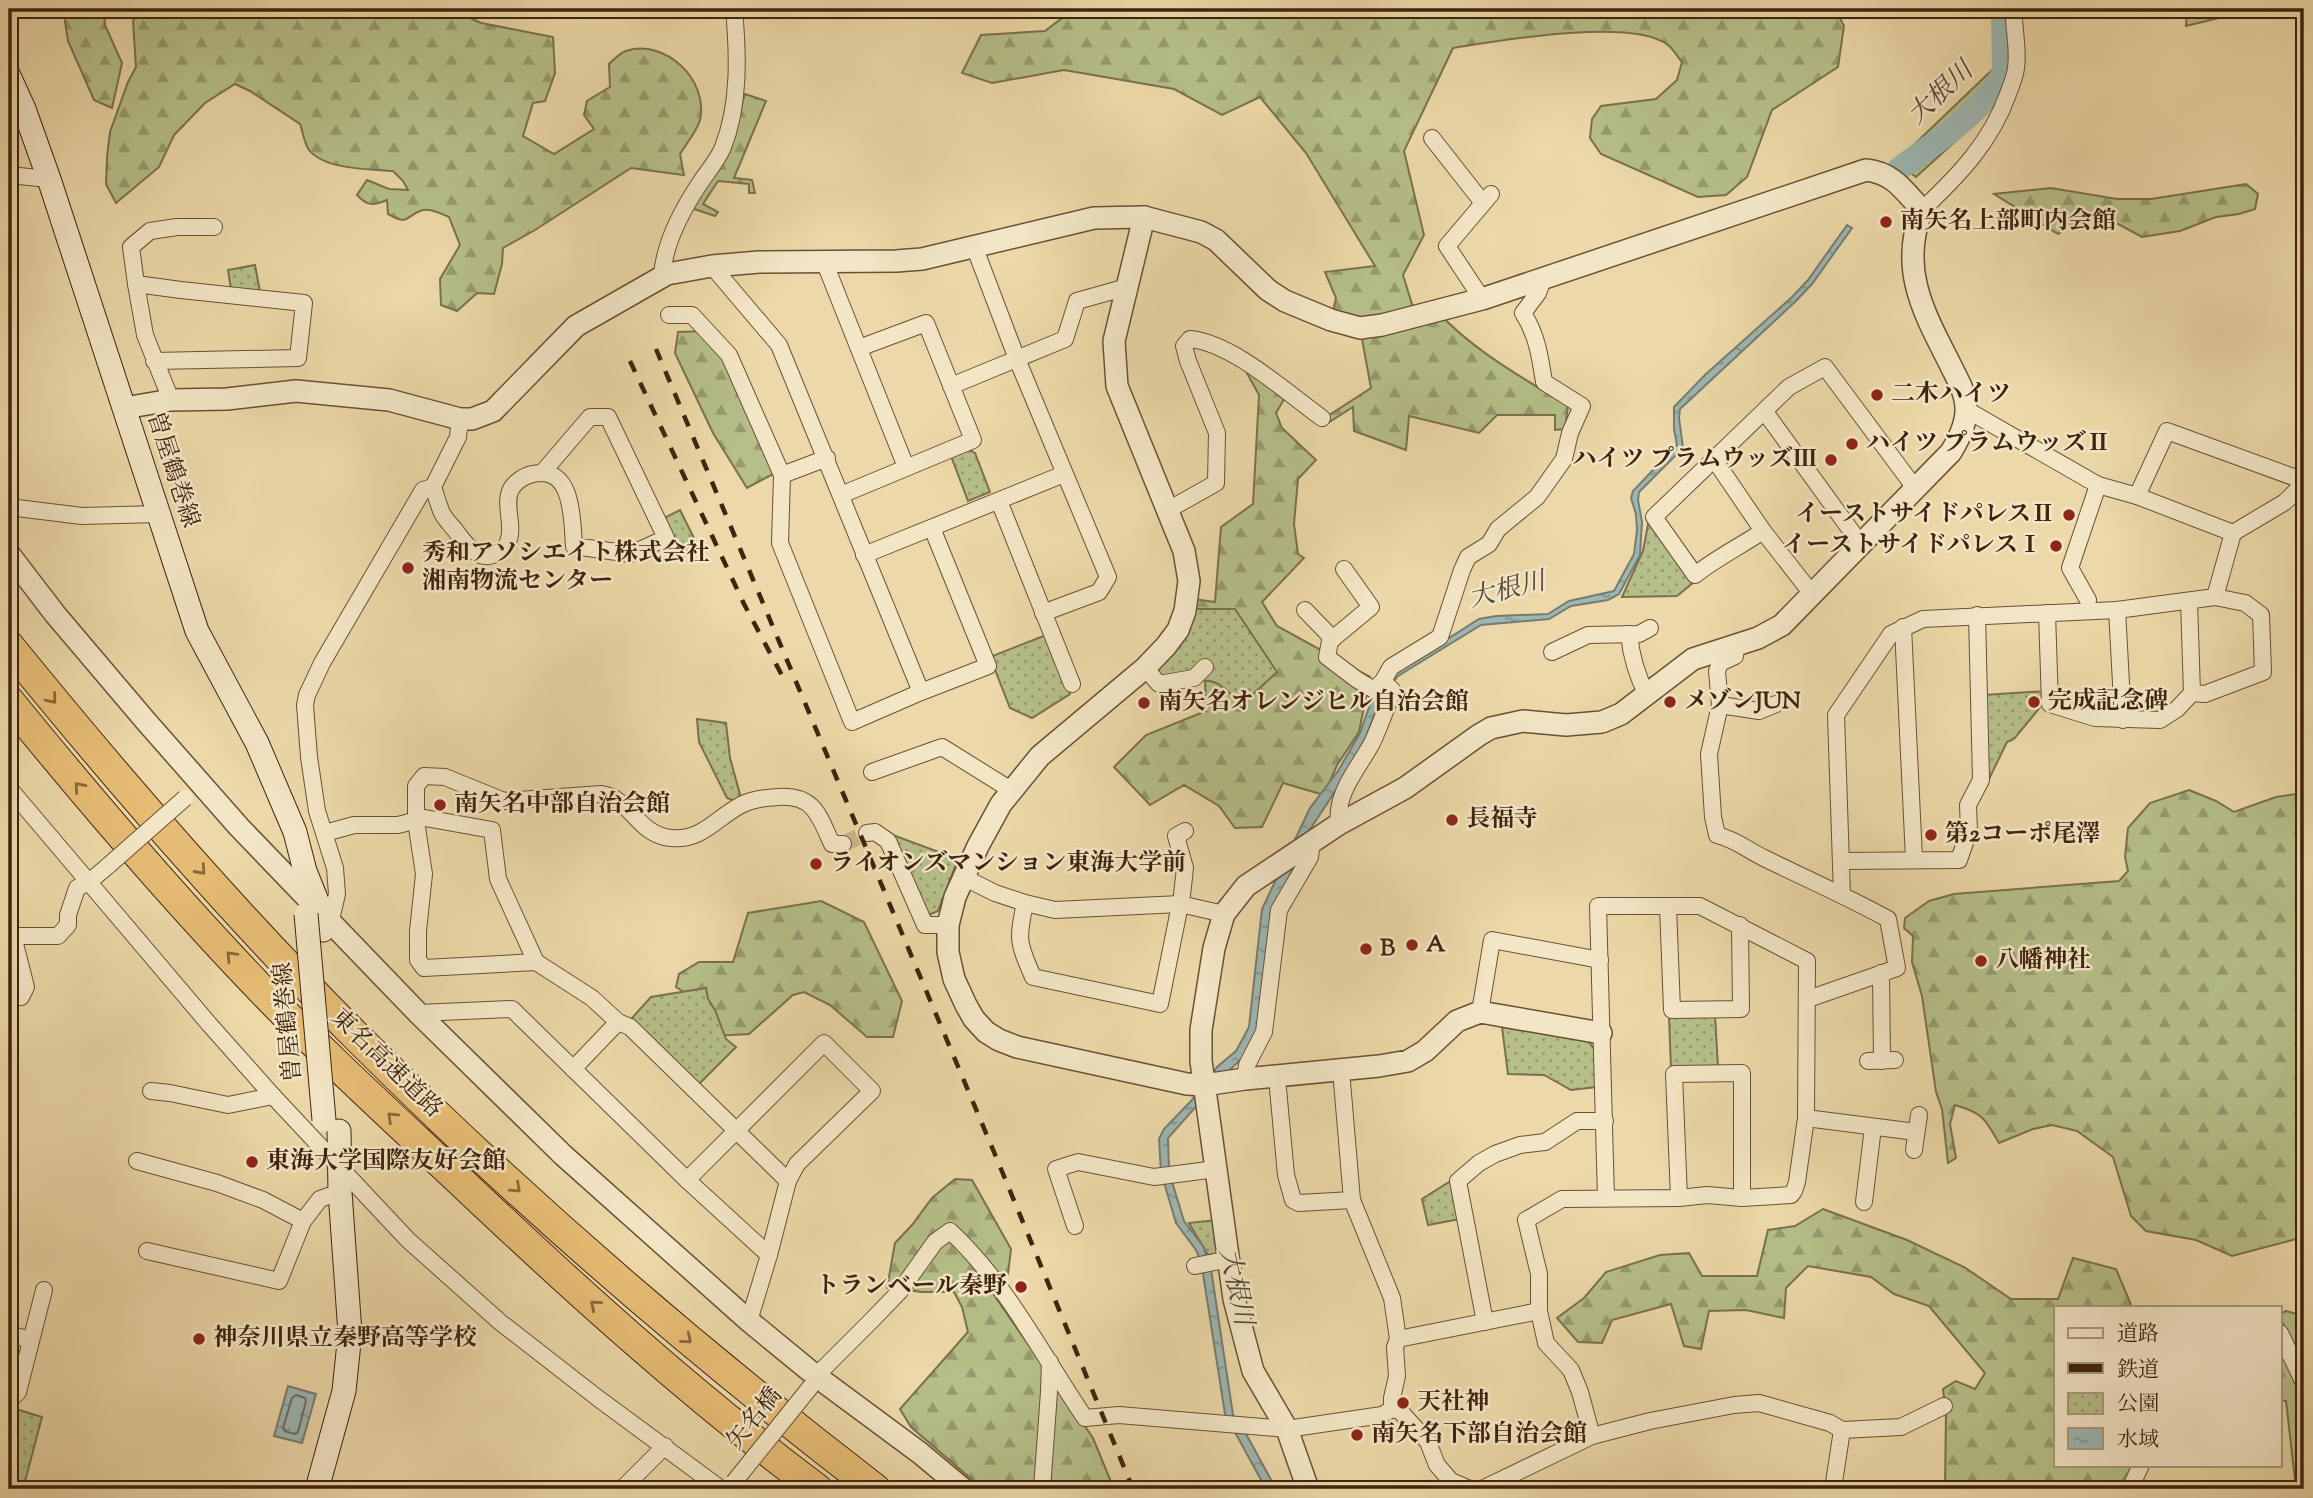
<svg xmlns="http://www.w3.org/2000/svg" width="2313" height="1498" viewBox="0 0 2313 1498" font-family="'Sorts Mill Goudy','Noto Serif JP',serif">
<defs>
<pattern id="forest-firs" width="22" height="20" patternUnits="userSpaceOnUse" patternTransform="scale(1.75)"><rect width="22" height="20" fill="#b6bf89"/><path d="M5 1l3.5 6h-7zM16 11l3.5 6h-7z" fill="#959b6e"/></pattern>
<pattern id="park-dots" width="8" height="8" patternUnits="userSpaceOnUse" patternTransform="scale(1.75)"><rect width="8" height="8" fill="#b6bf89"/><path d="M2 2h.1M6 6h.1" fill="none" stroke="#959b6e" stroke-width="1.8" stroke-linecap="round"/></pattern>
<pattern id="water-ripples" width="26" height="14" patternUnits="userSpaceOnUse" patternTransform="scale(1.75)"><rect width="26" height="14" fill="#9db7b3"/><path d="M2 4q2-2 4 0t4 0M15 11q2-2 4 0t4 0" fill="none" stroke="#819490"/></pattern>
</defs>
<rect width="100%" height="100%" fill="#ecd8a8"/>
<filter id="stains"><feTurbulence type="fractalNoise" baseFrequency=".00286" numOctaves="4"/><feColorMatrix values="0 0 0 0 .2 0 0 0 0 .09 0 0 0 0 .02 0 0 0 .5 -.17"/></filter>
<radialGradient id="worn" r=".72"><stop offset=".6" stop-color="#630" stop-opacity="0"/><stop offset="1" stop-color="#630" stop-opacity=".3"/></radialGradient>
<g fill="url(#forest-firs)" stroke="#7a714c" stroke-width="2">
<path d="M63,9H104L105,25L122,63L112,108L94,100L68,41Z"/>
<path d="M142,9H451L481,23L553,37L555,73L545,101L533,103L523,136L554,154L594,129L584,115L587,101L610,87L609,64C613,60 620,53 626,51C665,38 709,80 700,120C697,131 686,144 680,154L684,175L631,168L535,230L503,248L502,264L494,294L477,293L457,311L441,305L440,279L460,245L449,217C441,214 429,207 420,211C404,217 410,226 388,214L387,200C373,206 367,206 357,195L367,180L389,189L408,190L403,181L393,171C370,169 325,170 309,150C304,143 303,132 300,124L250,91L235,84L205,103L174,135L159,167L116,203L106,184L107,157L110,132L128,82L136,67L133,21Z"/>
<path d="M1074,9H1835L1844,26L1838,67L1772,110L1747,177L1726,195L1698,197L1601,154L1590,138L1592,119L1601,106L1656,99L1677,80L1682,62C1678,57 1673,49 1668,45C1632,17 1498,41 1453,48L1404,151L1424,235L1403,275L1416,317L1438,312C1472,350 1525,379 1568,406L1565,429L1555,430V415H1497L1479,433L1409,416L1406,450L1354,431L1353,407L1323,426L1287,394L1276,413L1282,428L1316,460L1298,479L1294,524L1298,554L1304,558L1262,602L1277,626L1370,677L1359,732L1337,765L1324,795L1283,783L1262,827L1235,828L1219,806L1184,785L1150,805L1114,767L1146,735L1206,711L1205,676L1152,670L1194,599L1215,602L1221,527L1253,504L1259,395L1237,355L1326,417L1371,388L1360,328L1331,320L1336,298L1325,272L1375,266L1306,153L1260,97L1222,115L1174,89L1064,70L992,83L962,73L981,35L1045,31Z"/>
<path d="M2187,9H2256L2186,26Z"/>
<path d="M2016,47L2011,85L1971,127L1916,177L1896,162Z"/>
<path d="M745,94L766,101L734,178L752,180L755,193H749V184L718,181L703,204L718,212L715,216L688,207L727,151Z"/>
<path d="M2246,184L2258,194L2255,209L2239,214L2216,217L2180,231L2142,237L2096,212L2076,221L2058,234L1994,194L2051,188L2117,199H2151Z"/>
<path d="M708,331L729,355L782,475L773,474L747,488L713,433L675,353L678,332Z"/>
<path d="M2189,790L2216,801L2234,812L2276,797L2304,793V1237L2232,1256L2196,1240L2146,1231L2131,1216L2113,1157L2077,1131L2052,1125L2033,1129L1999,1143C1985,1119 1983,1113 1955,1105L1950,1124L1956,1158L1948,1163L1942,1109L1936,1092L1922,996L1912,962L1913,936L1904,928L1905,918L1929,901L1954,894L2119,881L2128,871L2125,857L2128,828L2150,803Z"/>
<path d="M821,901L864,922L902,1001L893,1037H867L830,1005L804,992L793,995L749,1034L714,1036L697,1000L676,987L679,974L699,962H733L748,913Z"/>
<path d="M955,1179L972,1180L1011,1249L1008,1274L994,1295L1093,1438L1114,1489H983L911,1427L900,1409L968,1332L962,1307L954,1292H922L887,1288L895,1243L912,1225L932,1198Z"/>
<path d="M1823,1209L1907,1240L1964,1267L2011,1299H2058L2073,1258L2116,1269L2132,1307H2056V1465H2132L2131,1473L2121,1489H1945L1946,1413L1943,1389L1956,1381L1975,1389L1985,1373L1929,1306L1894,1294L1871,1277L1808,1266L1786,1288L1784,1318L1746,1310L1709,1311L1701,1349L1684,1346L1671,1304L1612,1320L1602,1343L1578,1342L1557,1318L1584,1298L1606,1272L1660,1255L1689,1253L1702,1276H1757L1768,1230L1795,1226Z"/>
<path d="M2286,1311L2304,1316V1489H2296L2286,1401L2280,1400V1343L2298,1357L2280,1317V1314Z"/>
</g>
<g fill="url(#park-dots)" stroke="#7a714c" stroke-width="2">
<path d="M255,265L260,292L231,289L228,270Z"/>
<path d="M968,449L975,453L990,492L968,501L951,456Z"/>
<path d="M680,510L700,550L683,557L664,518Z"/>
<path d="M1649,519L1694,582L1677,596L1622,597L1643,551Z"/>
<path d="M1195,609H1235L1277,672L1241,705C1229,693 1220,679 1202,681L1193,673L1161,679L1156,675L1157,666Z"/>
<path d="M1046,635L1070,694L1032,718L1010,708L990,657Z"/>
<path d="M2046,691V700L2014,739L2007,742L1988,781L1984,695Z"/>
<path d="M697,719L726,723L730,758L741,798L735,801L727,798L699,742Z"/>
<path d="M890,834L958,859L938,911L926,916Z"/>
<path d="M706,988L708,999L715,1010L726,1039L736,1047L697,1086L632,1018L651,997Z"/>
<path d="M1715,1015L1718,1067L1671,1069L1669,1016Z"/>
<path d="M1502,1027L1588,1041L1595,1050L1596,1087L1571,1090L1544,1075L1508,1074Z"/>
<path d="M1454,1179L1460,1219L1428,1225L1422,1199Z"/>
<path d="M1215,1220L1219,1253L1208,1255L1189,1223Z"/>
<path d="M9,1407L42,1417L23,1489H9Z"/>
</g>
<g fill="url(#water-ripples)" stroke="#777c71" stroke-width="2">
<path d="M1847,225L1852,228L1812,284L1796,301L1680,409L1679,418L1683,448L1639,492L1638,500L1642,522L1640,555L1619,594L1608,600L1571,606L1549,619L1481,625L1398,676L1380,700L1366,737L1346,775L1311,828L1274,910L1260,1023L1247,1054L1223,1076L1168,1138L1169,1172L1184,1221L1203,1246L1211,1269L1233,1415L1245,1432L1276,1489H1266L1225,1414L1201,1261L1196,1250L1176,1223L1161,1172L1159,1139L1164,1129L1191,1101L1217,1067L1236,1051L1249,1027L1262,909L1310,808L1338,771L1360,733L1373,696L1394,673L1479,619L1496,616L1548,614L1569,601L1614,591L1634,554L1637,530L1636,514L1631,498L1633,491L1677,445L1674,429V407L1706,374L1792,297L1808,280Z"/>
<path d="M288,1386L316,1394L302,1443L274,1436Z"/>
</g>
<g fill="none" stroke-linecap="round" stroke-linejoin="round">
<path stroke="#6e6d61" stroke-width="2" d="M296,1395L305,1398L306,1401L298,1432L294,1434L285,1431L283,1428L292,1398Z"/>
<path stroke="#9db7b3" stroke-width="24" d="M1899,169C1936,141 1982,114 2004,72L2003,9"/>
<path stroke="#c9b489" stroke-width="16" stroke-dasharray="16 8" stroke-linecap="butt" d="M843,844L867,833"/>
<g stroke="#6a5035" stroke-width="18">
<g id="minor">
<path d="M1432,138L1483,203"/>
<path d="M9,175L49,179"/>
<path d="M1922,210C1959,175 1991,142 2008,94C2011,86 2015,77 2016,68C2019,49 2013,28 2014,9"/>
<path d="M974,246L1017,359L1108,577L1099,592L1043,613"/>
<path d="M824,261L906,467"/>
<path d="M712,266L779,345L921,692"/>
<path d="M662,276C664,245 682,210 700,183C707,172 718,160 723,147C740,104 738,54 734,9"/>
<path d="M136,284L131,247L150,231L177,227H214"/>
<path d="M1482,299L1447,246L1491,194"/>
<path d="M669,315H692L729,355L782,475L780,543L852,722L921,692L988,666L932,528"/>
<path d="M154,361L298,358L304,303L181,290L136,284L145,335L171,400"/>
<path d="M951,386L1065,339L1077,301L1127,287"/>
<path d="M1967,410L2098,485L2137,496L2233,533"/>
<path d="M1765,412L1860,543"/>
<path d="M460,419L458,437L433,487C436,495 438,504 442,513C445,519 450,524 455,530C465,543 478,564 497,553C502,551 506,547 508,542C515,525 503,505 511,489C515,482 525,475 533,474C574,465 572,521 574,546L631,554L666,538L608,417H590L542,473"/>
<path d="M1714,459L1763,531L1812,594"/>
<path d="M782,475L827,458"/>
<path d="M841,495L973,440L926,323L859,348"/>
<path d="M2137,496L2167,431L2296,478L2301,486"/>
<path d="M999,501L1072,684"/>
<path d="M9,507L82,516L159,514"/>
<path d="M1168,510L1216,483L1217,433L1188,361L1184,346L1190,339C1233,343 1287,393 1322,418"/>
<path d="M1763,531C1741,546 1716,558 1695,575L1654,517L1789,387L1825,367L1915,488"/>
<path d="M864,555L1064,474"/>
<path d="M1344,569L1371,607L1330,641L1327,657L1356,679L1374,690L1383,681L1391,667L1440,637L1462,570L1468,557L1489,544L1498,529L1537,497L1564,459L1570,433L1582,406L1544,382C1540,356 1537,335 1523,313L1538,293L1543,279"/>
<path d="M2215,597L2233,533L2285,502L2304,483"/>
<path d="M2088,600L2070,568L2098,485"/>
<path d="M1305,610L1333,639"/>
<path d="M2117,610L2123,720"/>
<path d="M2047,613L2050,704L2095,718L2160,720L2177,709L2192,693L2189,601"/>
<path d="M1903,627L1914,859"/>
<path d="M1629,634C1631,655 1637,676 1647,695"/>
<path d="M1736,645L1735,656L1720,663L1717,671L1720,705L1709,754L1713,817L1717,835C1735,839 1749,851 1766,859C1807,879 1848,897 1888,919L1897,968L1808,999"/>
<path d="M1552,652L1588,635L1639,634L1650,628"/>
<path d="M1145,668L1159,684L1194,678L1205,667"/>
<path d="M1720,705L1759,711L1776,704"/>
<path d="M872,772L942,747L1011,790"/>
<path d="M9,788L209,1024L273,1096L408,1240L500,1322L599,1399L721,1489"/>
<path d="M1339,824C1335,793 1358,769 1372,743C1380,726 1386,708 1393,691L1383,681"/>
<path d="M325,833L354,825H398L425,818L492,830L498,879L536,962L592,998L618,1022L630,1027L788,1181"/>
<path d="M867,833L875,832L888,841L925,925H948"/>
<path d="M1841,861L1959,860L1969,831L1968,805L1981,780L1977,615"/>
<path d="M963,877L995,893L1025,903L1055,910L1180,904L1224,914"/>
<path d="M1842,895L1836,715L1891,634L1923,619L2117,610L2215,597L2245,603L2261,615L2263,672L2205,694L2192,693"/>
<path d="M1025,903C1017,941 1018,942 1033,977L1160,1004L1182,895L1185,868L1176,836L1185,831"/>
<path d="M1668,906L1672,1010L1741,1009L1740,925"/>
<path d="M331,920L337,894L335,868L317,811L309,757L305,705L307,695L322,663L423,490L433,487"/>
<path d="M9,936H58L68,925V915L77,888L89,882L109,865"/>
<path d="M536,962L424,968L418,960V931L424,874L416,821V786L424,776L445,777L504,801L601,794C631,798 637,835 671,838C702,841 716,818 741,805C752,799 765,798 778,797C814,794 819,816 832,844H843"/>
<path d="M1881,973L1882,1061"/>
<path d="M9,998L21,997L26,987L13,936"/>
<path d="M1480,1012L1492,940L1600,960"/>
<path d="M418,1013L512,1009L687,1180L769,1255"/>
<path d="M1868,1061L1895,1060"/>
<path d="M573,1069L618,1022"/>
<path d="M1341,1070L1352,1200L1392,1298L1398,1339L1395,1347L1397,1376L1392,1398V1409"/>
<path d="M1277,1078L1286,1175L1293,1200L1299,1203L1352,1200"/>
<path d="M1245,1079L1247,1065L1264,1032L1279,910L1310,857L1312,841"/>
<path d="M151,1091L170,1093L228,1105L273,1096"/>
<path d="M1806,1118L1916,1132"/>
<path d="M1914,1150L1919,1115"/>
<path d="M137,1161L217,1183L263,1200L303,1221"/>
<path d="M687,1180L824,1043L872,1091L797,1164L788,1181L769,1255L749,1321"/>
<path d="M1679,1198L1674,1074L1742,1073V1198"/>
<path d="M1864,1202L1873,1127"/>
<path d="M1075,1226L1056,1169L1078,1162L1154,1177L1216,1169"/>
<path d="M147,1251L279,1281L303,1221L320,1199L340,1192"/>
<path d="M1195,1266L1229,1259"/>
<path d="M1485,1322L1458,1181L1479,1163L1495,1154L1520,1145L1545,1142L1577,1121H1605"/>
<path d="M2280,1333L2304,1383"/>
<path d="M9,1337L12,1335L31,1340"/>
<path d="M1398,1339L1539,1311"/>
<path d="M812,1385L816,1376L872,1320L900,1291L935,1242L950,1231C1007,1284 1042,1355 1085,1418L1119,1415L1287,1429L1382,1415L1392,1409"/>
<path d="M9,1398H12L18,1392L44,1290"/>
<path d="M1392,1409L1400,1411L1428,1442L1437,1465L1451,1481L1470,1489"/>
<path d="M1842,1430L1901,1427L1944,1406"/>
<path d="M1592,1436L1580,1392L1571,1370L1546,1343L1539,1311V1274L1526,1220L1562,1199L1679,1198L1707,1195L1742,1198L1791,1195L1794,1191L1797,1182L1806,1118L1807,961L1700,906H1598L1606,1199"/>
<path d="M622,1489L665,1446"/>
<path d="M1042,1489L1049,1392L1050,1362"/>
<path d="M1482,1489L1592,1436L1650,1421L1734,1405L1759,1403L1830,1423L1842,1430L1833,1489"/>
<path d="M2130,1489L2141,1465"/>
</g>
</g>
<g stroke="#6a5035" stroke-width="24">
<g id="tertiary">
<path d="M1144,217L1114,341L1117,386L1184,551L1189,581L1185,611L1178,630L1166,646L1145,668L1040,756L1001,804L978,846L955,897L948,925V952L954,979L966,1005L974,1019L986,1032L999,1040L1017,1047L1187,1084L1204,1085L1245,1079L1379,1066L1408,1061L1425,1051L1457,1021L1480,1012L1601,1033"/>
<path d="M124,408L171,400L227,399L296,391L389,400L460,419H472L493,411L576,326L667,274L712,266L759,262L896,261L922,259L1094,218L1144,217L1201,232L1216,240L1268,290L1285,301L1331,320L1360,328L1382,325L1482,299L1866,170C1894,173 1904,191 1922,210C1899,268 1923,311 1949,362C1956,377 1965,390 1966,407C1967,423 1959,439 1951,452L1782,625L1758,638L1693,659L1621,714L1602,722L1566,725L1523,721L1491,728L1479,735L1405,788L1339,824L1246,886L1224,914L1214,948L1201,1030V1061L1234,1299L1253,1371L1287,1429L1308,1489"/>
<path d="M9,554L55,614L144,719L239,827L418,1013L563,1155L749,1321L816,1376L920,1453L963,1489"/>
</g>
</g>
<g stroke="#3f230f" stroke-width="25">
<g id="secondary">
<path d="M9,76L24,109L49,179L197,631L257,743L295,832L305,871L321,911L323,930"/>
<path d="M317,1489L344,1391L350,1333L340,1192L339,1131"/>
</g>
</g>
<g stroke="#3f230f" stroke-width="32">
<g id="motorway">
<path d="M9,646C118,780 234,915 357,1037C519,1199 693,1349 875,1489"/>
<path d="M9,701C88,798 169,893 256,984C320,1051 389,1114 456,1177C571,1286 690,1394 817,1489"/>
</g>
</g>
<use href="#minor" stroke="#f3e6c6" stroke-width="16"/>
<use href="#tertiary" stroke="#f3e6c6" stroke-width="21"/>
<use href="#secondary" stroke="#f3e6c6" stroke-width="23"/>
<use href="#motorway" stroke="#e6bc74" stroke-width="30"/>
<g stroke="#3f230f" stroke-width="4.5" stroke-dasharray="12 12" stroke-linecap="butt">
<path d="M656,349L994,1152L1133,1489"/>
<path d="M630,361L744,604L786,683"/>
</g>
<g stroke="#6a5035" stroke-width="18" stroke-linecap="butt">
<g id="minor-bridge">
<path d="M109,865L185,798"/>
<path d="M734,1482L812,1385"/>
</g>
</g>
<g stroke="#3f230f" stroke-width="25" stroke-linecap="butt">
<path id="secondary-bridge" d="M306,914L324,1120"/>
</g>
<use href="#minor-bridge" stroke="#f3e6c6" stroke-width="16"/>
<use href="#secondary-bridge" stroke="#f3e6c6" stroke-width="23"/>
</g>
<defs><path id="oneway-chevron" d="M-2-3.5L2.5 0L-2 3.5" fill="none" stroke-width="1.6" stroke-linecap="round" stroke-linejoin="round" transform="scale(1.75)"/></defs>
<g stroke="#8a683c">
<use href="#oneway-chevron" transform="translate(52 699) rotate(51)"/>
<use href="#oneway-chevron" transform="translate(79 787) rotate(-131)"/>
<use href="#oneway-chevron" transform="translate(201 870) rotate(48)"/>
<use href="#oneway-chevron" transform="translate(231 956) rotate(-133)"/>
<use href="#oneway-chevron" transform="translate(392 1117) rotate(-137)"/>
<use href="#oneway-chevron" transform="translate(516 1188) rotate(43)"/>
<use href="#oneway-chevron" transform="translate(595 1305) rotate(-139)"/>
<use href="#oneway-chevron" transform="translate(687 1339) rotate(40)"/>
</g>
<g fill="#8f2418" stroke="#f3e6c6" stroke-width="2.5">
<circle cx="1886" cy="222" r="7"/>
<circle cx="1877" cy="395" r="7"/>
<circle cx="1852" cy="444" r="7"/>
<circle cx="1831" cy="460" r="7"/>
<circle cx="2069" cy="515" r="7"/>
<circle cx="2056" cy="546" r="7"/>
<circle cx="408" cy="568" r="7"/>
<circle cx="1670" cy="702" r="7"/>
<circle cx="2034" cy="702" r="7"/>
<circle cx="1144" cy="703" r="7"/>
<circle cx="440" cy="805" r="7"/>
<circle cx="1452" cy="820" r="7"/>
<circle cx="1931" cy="835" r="7"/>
<circle cx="816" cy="864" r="7"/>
<circle cx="1412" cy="945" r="7"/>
<circle cx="1366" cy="949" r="7"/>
<circle cx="1981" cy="961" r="7"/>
<circle cx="252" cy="1162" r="7"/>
<circle cx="1021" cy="1287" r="7"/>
<circle cx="199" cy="1339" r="7"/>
<circle cx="1403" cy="1403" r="7"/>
<circle cx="1357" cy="1435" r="7"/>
</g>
<g text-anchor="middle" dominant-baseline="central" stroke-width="5" stroke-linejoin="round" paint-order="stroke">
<g font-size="24" font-weight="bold" fill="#3f230f" stroke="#f3e6c6" text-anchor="start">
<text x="1900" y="222">南矢名上部町内会館</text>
<text x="1891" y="395">二木ハイツ</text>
<text x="1866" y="444">ハイツ プラムウッズⅡ</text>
<text x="1817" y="460" text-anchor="end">ハイツ プラムウッズⅢ</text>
<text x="2055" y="515" text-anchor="end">イーストサイドパレスⅡ</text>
<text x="2042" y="546" text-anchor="end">イーストサイドパレスⅠ</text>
<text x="422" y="554">秀和アソシエイト株式会社<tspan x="422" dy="28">湘南物流センター</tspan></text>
<text x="1684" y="702">メゾンJUN</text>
<text x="2048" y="702">完成記念碑</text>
<text x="1158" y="703">南矢名オレンジヒル自治会館</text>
<text x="454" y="805">南矢名中部自治会館</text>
<text x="1466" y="820">長福寺</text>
<text x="1945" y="835">第2コーポ尾澤</text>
<text x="830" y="864">ライオンズマンション東海大学前</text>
<text x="1426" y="945">A</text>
<text x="1380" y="949">B</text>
<text x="1995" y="961">八幡神社</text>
<text x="266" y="1162">東海大学国際友好会館</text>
<text x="1007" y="1287" text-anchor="end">トランベール秦野</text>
<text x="213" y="1339">神奈川県立秦野高等学校</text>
<text x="1417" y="1403">天社神</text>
<text x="1371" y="1435">南矢名下部自治会館</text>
</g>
<g font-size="24" fill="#3f230f" stroke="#f3e6c6">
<text transform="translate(172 470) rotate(72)">曽屋鶴巻線</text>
<text transform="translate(289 1022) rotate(-95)">曽屋鶴巻線</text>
<text transform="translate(386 1064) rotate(44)">東名高速道路</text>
<text transform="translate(755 1419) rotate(-51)">矢名橋</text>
</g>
<g font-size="26" font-style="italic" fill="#564838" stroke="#f3e6c6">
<text transform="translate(1941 94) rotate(-43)">大根川</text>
<text transform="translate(1507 591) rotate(-14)">大根川</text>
<text transform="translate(1235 1287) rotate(78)">大根川</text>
</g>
</g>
<rect width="2313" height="1498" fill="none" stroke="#ecd8a8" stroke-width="35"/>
<rect x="10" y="10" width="2292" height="1477" fill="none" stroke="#3f230f" stroke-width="3.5"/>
<rect x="18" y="18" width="2278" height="1463" fill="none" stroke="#3f230f" stroke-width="2"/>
<rect x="2054" y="1306" width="228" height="161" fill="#f3e6c6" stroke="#ab987d" stroke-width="2"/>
<rect x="2068" y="1328" width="35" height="10" fill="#f3e6c6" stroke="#ab987d" stroke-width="2"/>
<text x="2117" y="1340" font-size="21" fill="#3f230f">道路</text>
<rect x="2068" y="1363" width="35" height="10" fill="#3f230f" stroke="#ab987d" stroke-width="2"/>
<text x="2117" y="1376" font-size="21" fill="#3f230f">鉄道</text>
<rect x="2068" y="1393" width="35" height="21" fill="url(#park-dots)" stroke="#ab987d" stroke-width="2"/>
<text x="2117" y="1410" font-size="21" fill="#3f230f">公園</text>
<rect x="2068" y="1428" width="35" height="21" fill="url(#water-ripples)" stroke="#ab987d" stroke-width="2"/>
<text x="2117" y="1446" font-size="21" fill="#3f230f">水域</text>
<rect width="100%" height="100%" filter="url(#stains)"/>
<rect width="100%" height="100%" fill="url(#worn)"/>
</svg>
